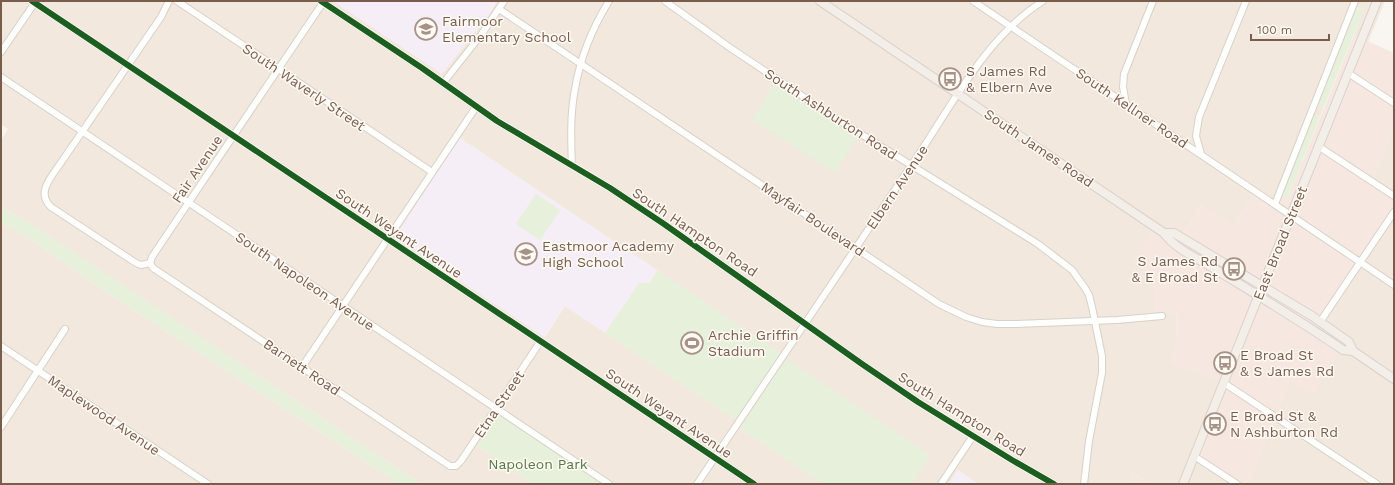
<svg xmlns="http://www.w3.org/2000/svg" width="1395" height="485" viewBox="0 0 1395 485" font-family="'Work Sans',sans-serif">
<rect width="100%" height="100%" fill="#f9f5f0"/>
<g fill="#f2e8de" fill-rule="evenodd">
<path d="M1,1H333L442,73L487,17L497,1H1385L1368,42L1354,35L1364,9L1361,8L1357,9L1353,12L1321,107L1323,109L1320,117L1318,116L1281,194L1272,199L1256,190L1233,226L1201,205L1178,241L1175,240L1154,276L1156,316L1176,312L1177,342L1171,363L1225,383L1238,484H1156L1132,473L1128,484H978L958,470L949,484H911L930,455L740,428L823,484H603L502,416L477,446L533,484H421L28,222L1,207V140L8,129L1,124ZM460,138L780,353L736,420L565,306L545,337Z"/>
<path d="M1394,126V197L1372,181Z"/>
<path d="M1394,215V484H1248L1289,381L1344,346L1315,326Z"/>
<path d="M1,223L29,238L106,292L399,484H1Z"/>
</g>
<g fill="#f6e8e1">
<path d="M1354,35L1394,53V126L1372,181L1394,197V215L1315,326L1344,346L1313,395L1289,381L1248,484H1238L1193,456L1225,383L1171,363L1177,342L1176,312L1156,317L1154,277L1132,261L1155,225L1178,241L1201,205L1233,226L1256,190L1272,199L1281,194L1284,197H1288Z"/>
<path d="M1132,473L1156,484H1128Z"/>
</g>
<g fill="#f6eef6">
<path d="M333,1H497L487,17L442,74Z"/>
<path d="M460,138L657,270L650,283H639L605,333L565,306L544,337L395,237Z"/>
<path d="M958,470L978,484H949Z"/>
</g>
<g fill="#e7f0db">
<path d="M1361,8L1364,9L1363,12L1323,109L1318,105V102L1353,12Z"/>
<path d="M775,83L858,136L835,173L752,120Z"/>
<path d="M1316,116L1320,117L1288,197L1286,198L1281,194L1309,121Z"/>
<path d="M536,194L560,210L540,240L516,224Z"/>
<path d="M1,207L28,222L421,484H399L106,292L29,238L1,223Z"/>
<path d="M657,270L780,353L736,420L605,333L639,283H650Z"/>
<path d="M786,359L930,455L911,484H823L740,428Z"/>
<path d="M497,416H502L603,484H533L477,446L495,418Z"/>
</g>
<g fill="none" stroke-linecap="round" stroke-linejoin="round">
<g stroke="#d7d1cb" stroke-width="8">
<g id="minor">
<path d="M32,1L754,484"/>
<path d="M169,1L161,17L60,164C51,177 36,193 51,207L136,263L141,265L150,263L152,257L324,1"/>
<path d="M177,1L432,172"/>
<path d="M321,1L422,68L497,121L610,188L664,224L862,364L918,402L1012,460L1054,484"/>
<path d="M665,1L729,47L832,116L1038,244L1072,270L1085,288L1089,295L1092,307L1102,356V373L1089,441L1084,484"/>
<path d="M973,1L1394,285"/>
<path d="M499,9L939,304L966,317L982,322L997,324H1015L1117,320L1162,316"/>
<path d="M1,52L36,1"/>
<path d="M1348,73L1394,103"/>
<path d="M1,77L609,484"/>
<path d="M443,83L481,35L504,1"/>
<path d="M1126,104L1123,87L1124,74L1153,1"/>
<path d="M1318,146L1394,196"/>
<path d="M1201,154L1196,136L1199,117L1246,1"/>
<path d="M572,166C571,141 570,114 575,89C580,59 593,27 609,1"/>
<path d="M1275,204L1355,1"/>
<path d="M150,263L153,268L450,466H456L461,461L540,342"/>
<path d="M1320,322L1394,212"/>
<path d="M1,346L208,484"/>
<path d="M302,367L476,107"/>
<path d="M1224,383L1377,484"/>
<path d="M1,427L65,329"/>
<path d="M1194,456L1237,484"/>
<path d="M697,484C770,377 842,268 915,160C953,104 985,38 1043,1"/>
<path d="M941,484L973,436"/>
</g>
</g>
<g stroke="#dad1cc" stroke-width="10">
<g id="major">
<path d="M820,1L1164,233H1174L1312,316L1349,342L1353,351L1394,379"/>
<path d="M1164,233C1175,249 1197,258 1213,268C1257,295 1301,321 1343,350L1353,351"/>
<path d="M1183,484L1377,1"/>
</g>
</g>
<use href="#minor" stroke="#fefefd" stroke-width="6"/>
<use href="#major" stroke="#f3eee8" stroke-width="8"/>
<g stroke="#fffaf3" stroke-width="8">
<g id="cycleway">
<path d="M32,1L754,484"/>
<path d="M321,1L422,68L497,121L610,188L664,224L862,364L918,402L1012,460L1054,484"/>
</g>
</g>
<use href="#cycleway" stroke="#1b5e20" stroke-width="6"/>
</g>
<defs>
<g id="school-ring" transform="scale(1.15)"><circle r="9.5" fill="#fffaf3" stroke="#a69286" stroke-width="1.5"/><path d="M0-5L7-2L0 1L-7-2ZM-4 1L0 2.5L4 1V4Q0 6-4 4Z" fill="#a69286"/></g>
<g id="bus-ring" transform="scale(1.15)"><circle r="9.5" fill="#fffaf3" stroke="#a69286" stroke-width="1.5"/><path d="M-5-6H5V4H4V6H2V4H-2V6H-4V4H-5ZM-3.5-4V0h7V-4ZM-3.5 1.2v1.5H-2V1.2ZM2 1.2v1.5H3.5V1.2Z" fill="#a69286"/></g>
<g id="stadium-ring" transform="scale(1.15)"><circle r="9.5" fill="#fffaf3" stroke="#a69286" stroke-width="1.5"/><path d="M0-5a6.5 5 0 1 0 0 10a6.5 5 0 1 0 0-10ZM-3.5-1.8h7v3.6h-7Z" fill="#a69286"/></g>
</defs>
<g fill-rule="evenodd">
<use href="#school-ring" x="426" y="29"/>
<use href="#bus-ring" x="950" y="79"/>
<use href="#school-ring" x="526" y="254"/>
<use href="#bus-ring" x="1234" y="269"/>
<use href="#stadium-ring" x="692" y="343"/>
<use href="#bus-ring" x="1225" y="363"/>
<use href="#bus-ring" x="1215" y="424"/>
</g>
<g text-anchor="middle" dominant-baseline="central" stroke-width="3" stroke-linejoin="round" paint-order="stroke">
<g font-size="14" fill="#7a5c4d" stroke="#fffaf3" text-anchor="start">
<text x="442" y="21">Fairmoor<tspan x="442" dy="16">Elementary School</tspan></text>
<text x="966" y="71">S James Rd<tspan x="966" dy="16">&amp; Elbern Ave</tspan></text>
<text x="542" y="246">Eastmoor Academy<tspan x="542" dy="16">High School</tspan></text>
<text x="1218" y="261" text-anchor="end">S James Rd<tspan x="1218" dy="16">&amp; E Broad St</tspan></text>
<text x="708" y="335">Archie Griffin<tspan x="708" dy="16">Stadium</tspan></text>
<text x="1240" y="355">E Broad St<tspan x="1240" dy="16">&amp; S James Rd</tspan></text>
<text x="1230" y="416">E Broad St &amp;<tspan x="1230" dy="16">N Ashburton Rd</tspan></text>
</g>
<g font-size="14" fill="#7a5c4d" stroke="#fffaf3">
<text transform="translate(304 87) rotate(34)">South Waverly Street</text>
<text transform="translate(1132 108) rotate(34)">South Kellner Road</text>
<text transform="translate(831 114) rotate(33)">South Ashburton Road</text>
<text transform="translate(1039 148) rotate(34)">South James Road</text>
<text transform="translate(197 169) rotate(-56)">Fair Avenue</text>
<text transform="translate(897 187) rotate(-56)">Elbern Avenue</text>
<text transform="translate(813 219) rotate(34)">Mayfair Boulevard</text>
<text transform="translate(695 232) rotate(34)">South Hampton Road</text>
<text transform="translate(399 233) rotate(34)">South Weyant Avenue</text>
<text transform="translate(1280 243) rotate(-68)">East Broad Street</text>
<text transform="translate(305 281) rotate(34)">South Napoleon Avenue</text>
<text transform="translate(302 367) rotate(34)">Barnett Road</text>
<text transform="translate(499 404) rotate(-56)">Etna Street</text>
<text transform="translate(669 413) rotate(34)">South Weyant Avenue</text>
<text transform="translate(962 414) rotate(32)">South Hampton Road</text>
<text transform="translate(104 415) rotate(34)">Maplewood Avenue</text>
</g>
<g font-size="14" fill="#537a41" stroke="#fffaf3">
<text x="538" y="464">Napoleon Park</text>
</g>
</g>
<rect width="1395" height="485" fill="none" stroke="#7a5c4d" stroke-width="4"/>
<path d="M1251 34v6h78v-6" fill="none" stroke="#7a5c4d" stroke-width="2"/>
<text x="1257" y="34" font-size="12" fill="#7a5c4d" stroke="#fffaf3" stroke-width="3" paint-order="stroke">100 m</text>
</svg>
